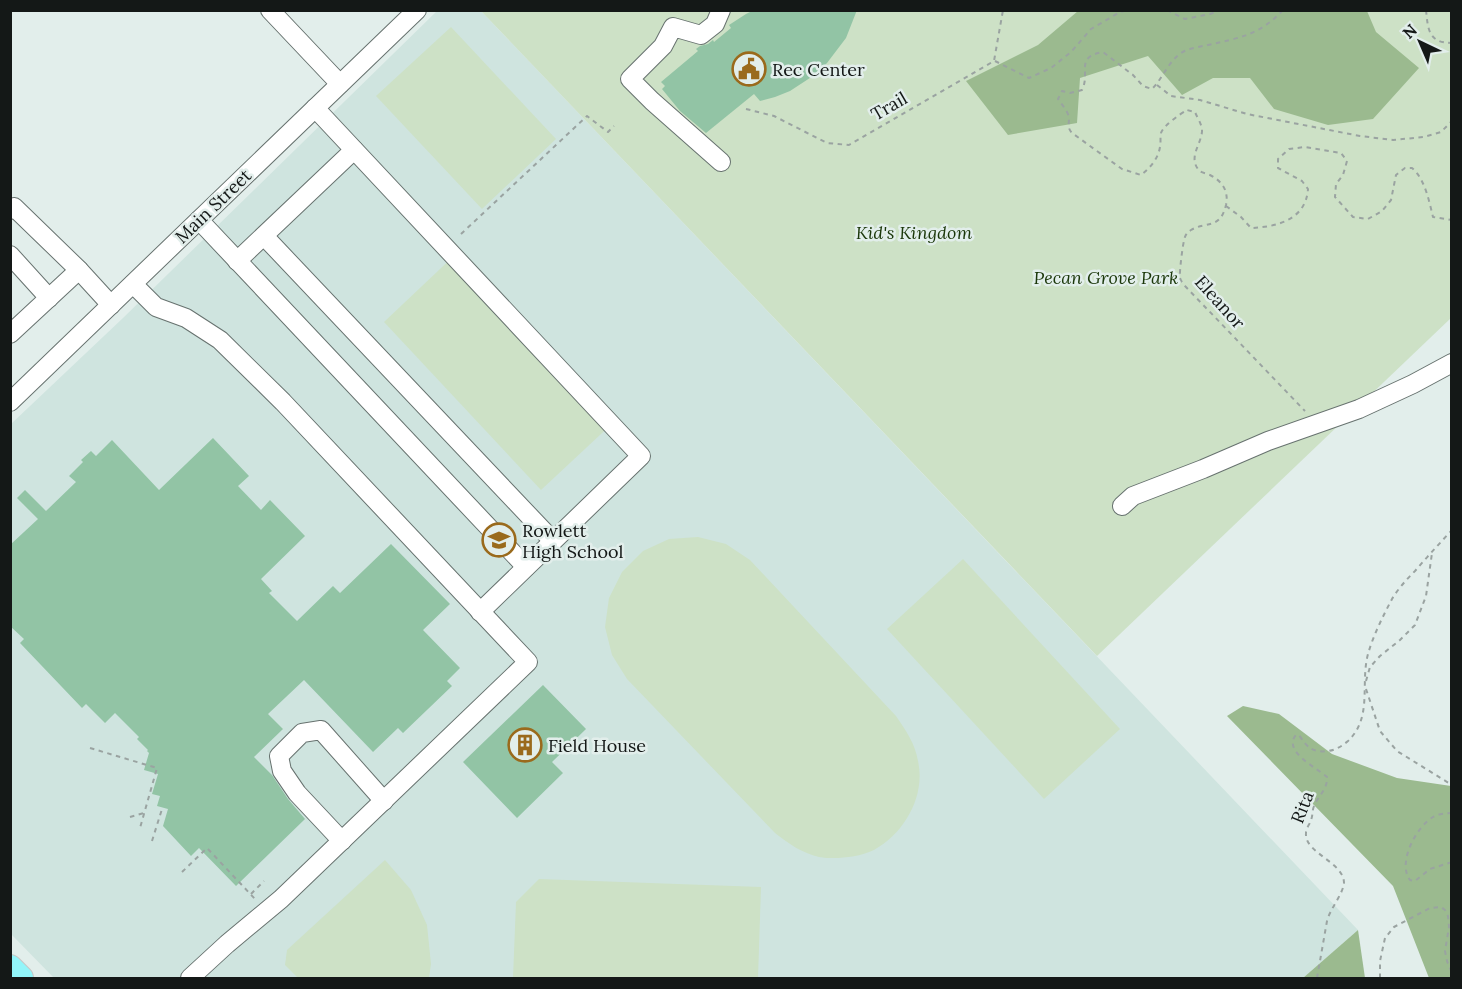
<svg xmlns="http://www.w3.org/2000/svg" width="1462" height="989" viewBox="0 0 1462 989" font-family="Lora,serif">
<rect width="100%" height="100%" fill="#e2eeeb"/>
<path fill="#cfe4df" d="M438,10L481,11L1358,930L1303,978H54L11,934V424L123,318Z"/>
<g fill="#cde1c6">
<path d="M481,11H1451V318L1097,656Z"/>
<path d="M451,27L556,139L482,209L376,96Z"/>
<path d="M458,252L616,420L541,490L384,322Z"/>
<path d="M698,537L726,544L750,560L896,716C906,731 915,743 918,761C926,796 904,834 874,850C861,856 847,858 833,858C829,858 824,858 819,857C802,853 789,844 775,833L627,679L612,655L605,627L609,598L622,572L643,551L669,539Z"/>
<path d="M963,559L1120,729L1044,799L887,629Z"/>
<path d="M385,860L411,890L427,925L431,964L429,978H298L285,965L287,950Z"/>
<path d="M539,879L761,887L758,978H513L516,902Z"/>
</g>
<g fill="#9bba8f">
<path d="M1078,11H1367L1376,32L1419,68L1373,119L1328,125L1274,109L1250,78H1213L1182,95L1148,56L1080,78L1077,123L1008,135L966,81L1038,45Z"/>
<path d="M1243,706L1279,714L1332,754L1397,778L1451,786V978H1429L1393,886L1227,716Z"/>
<path d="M1358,930L1365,978H1303Z"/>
</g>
<g fill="#92c4a5">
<path d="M754,10H857L846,38L827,63L816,74L790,91L775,97L760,101L754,94L706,133L680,111L662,89L665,86L661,82L698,51L696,49L700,46L708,44L713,40L714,42L731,28L729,25L746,14Z"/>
<path d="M213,438L249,476L238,486L261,510L270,500L305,536L261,579L272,591L269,593L297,621L333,586L340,593L391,544L450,604L423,630L460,668L447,681L452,686L403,733L398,728L373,752L304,680L268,714L283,729L254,757L272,775L288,799L305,819L236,886L199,848L191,856L163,826L168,809L157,806L160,796L152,794L158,774L144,770L149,753L147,751L148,750L137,739L139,737L115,713L105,723L86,704L82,708L20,643L24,639L10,626V545L38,519L17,498L25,490L46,511L76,482L69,476L83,462L81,460L91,451L96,456L112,440L159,490Z"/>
<path d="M543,685L586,729L552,762L563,773L517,818L463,762Z"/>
</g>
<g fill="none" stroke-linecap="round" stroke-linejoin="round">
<g stroke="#67726f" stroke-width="20">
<g id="minor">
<path d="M270,10L340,84"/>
<path d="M315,108L641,456L480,612"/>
<path d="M721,162L652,101L630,79L663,46L673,27L701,35L715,24L721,10"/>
<path d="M10,210L14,207L79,270L111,305"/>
<path d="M199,220L526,567"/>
<path d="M264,236L553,541"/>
<path d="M10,255L49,298"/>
<path d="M237,261L354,150"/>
<path d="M133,284L156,307L186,318L220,340L283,402L528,662L281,899L227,944L190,978"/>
<path d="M10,334L79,270"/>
<path d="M10,402L417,10"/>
<path d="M1122,506L1133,496L1203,469L1268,441L1359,409L1413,384L1452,363"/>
<path d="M342,841L297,793L282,771L279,756L302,733L321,730L384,801"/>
</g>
</g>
<g stroke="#c7c8c7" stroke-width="26">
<path id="major" d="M10,967L21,978"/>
</g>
<g stroke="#9aa3a1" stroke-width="2" stroke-dasharray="4.5 4.5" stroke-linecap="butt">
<path d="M1167,10L1185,19L1210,14L1220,10"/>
<path d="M1283,10C1260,35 1239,38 1208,45C1199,47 1189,48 1181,53C1168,62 1163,78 1152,89L1143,86L1133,75L1103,52C1074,57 1091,72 1082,90L1070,93L1062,91L1058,99C1062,105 1068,111 1069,118C1069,125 1067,127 1072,133L1122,169L1141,175C1150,168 1158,159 1160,147C1161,143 1160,137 1161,133C1163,126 1180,114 1187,110L1195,112C1197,117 1201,123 1202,129C1203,142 1188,156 1198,169C1200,173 1206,173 1210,175C1222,181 1229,191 1226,205C1220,230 1206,221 1191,230C1188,232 1186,234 1185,237C1183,241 1179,274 1180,278C1181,281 1183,284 1185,286L1305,411"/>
<path d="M1426,10C1428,29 1428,43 1452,43"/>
<path d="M995,61L1029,78L1051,68L1071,52L1091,29L1120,12L1127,10"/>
<path d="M1157,85L1171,96L1200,100L1247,114L1360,136L1393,140L1424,137L1441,132L1452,121"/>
<path d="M746,109L774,116L827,143L849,145L994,61L1003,10"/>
<path d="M1226,206L1241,217L1251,228C1278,227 1306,219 1308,189L1302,181L1278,168V159L1289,149L1305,147L1341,153L1347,161L1343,175L1336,184L1335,197L1353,217L1368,219L1382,211L1391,200L1396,175L1405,168H1412C1425,179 1429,201 1433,217L1452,220"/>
<path d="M461,234L587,116L608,132L614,126"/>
<path d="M1366,681L1370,667L1380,656L1400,640L1415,625L1426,596L1432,553"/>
<path d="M1366,689L1380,731L1397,751L1452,785"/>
<path d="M90,748L157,768L140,828"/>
<path d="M1452,813C1445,813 1438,814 1433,817C1416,827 1397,863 1410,880L1415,881L1430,869L1452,862"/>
<path d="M130,817L144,813"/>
<path d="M152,841L162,809"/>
<path d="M182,872L207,848L255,899"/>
<path d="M251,894L264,881"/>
<path d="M1317,978L1327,921C1330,909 1343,894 1344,883C1344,862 1304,853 1306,833C1306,828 1310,824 1311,820C1313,815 1312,811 1314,806C1318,796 1328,789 1327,777C1317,768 1282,751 1296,735H1299C1307,747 1312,753 1328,751C1336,750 1342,746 1348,741C1373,717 1360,684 1368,654C1373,636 1383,616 1392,599C1398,589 1406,580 1415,571C1427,557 1439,544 1452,530"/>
<path d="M1380,978V961L1385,938L1394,927L1430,908L1441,907L1445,910L1448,916L1449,927L1445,951L1447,961L1452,973"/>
</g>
<use href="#minor" stroke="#fff" stroke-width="18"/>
<use href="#major" stroke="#92f5f9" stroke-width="24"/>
</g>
<defs>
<g id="civic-ring" transform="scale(1.725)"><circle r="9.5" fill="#e2eeeb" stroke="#9a6a1c" stroke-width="1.5"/><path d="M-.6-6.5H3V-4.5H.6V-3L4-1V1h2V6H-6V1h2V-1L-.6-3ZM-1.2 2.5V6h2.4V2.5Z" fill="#9a6a1c"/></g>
<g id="school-ring" transform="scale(1.725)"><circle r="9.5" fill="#e2eeeb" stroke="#9a6a1c" stroke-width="1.5"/><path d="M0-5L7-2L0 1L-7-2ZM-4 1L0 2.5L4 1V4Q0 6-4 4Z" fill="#9a6a1c"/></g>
<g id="building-ring" transform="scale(1.725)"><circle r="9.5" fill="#e2eeeb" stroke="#9a6a1c" stroke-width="1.5"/><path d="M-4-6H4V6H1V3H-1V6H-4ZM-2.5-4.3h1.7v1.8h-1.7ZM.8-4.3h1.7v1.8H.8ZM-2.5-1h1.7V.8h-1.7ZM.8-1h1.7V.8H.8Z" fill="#9a6a1c"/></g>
</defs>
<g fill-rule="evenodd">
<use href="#civic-ring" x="749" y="69"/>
<use href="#school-ring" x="499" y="540"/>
<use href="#building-ring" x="525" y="745"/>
</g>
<g text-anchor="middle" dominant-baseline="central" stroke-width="5" stroke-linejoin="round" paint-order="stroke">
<g font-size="18" fill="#141817" stroke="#e2eeeb" text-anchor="start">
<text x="772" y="69">Rec Center</text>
<text x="522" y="530">Rowlett<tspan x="522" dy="21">High School</tspan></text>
<text x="548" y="745">Field House</text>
</g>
<g font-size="18" fill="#141817" stroke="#e2eeeb">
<text transform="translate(889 106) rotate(-30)">Trail</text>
<text transform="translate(213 206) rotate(-44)">Main Street</text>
<text transform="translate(1220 302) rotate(48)">Eleanor</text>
<text transform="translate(1302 807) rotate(-69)">Rita</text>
</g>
<g font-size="18" font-style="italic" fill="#1a3709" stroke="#e2eeeb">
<text x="914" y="232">Kid's Kingdom</text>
<text x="1106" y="277">Pecan Grove Park</text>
</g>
</g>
<rect width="1462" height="989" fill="none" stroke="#141817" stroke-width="24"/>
<g transform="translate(1420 42) rotate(316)" stroke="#e2eeeb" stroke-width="4.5" paint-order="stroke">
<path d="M0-4.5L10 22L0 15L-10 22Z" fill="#141817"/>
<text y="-9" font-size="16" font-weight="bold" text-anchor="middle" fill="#141817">N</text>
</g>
</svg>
